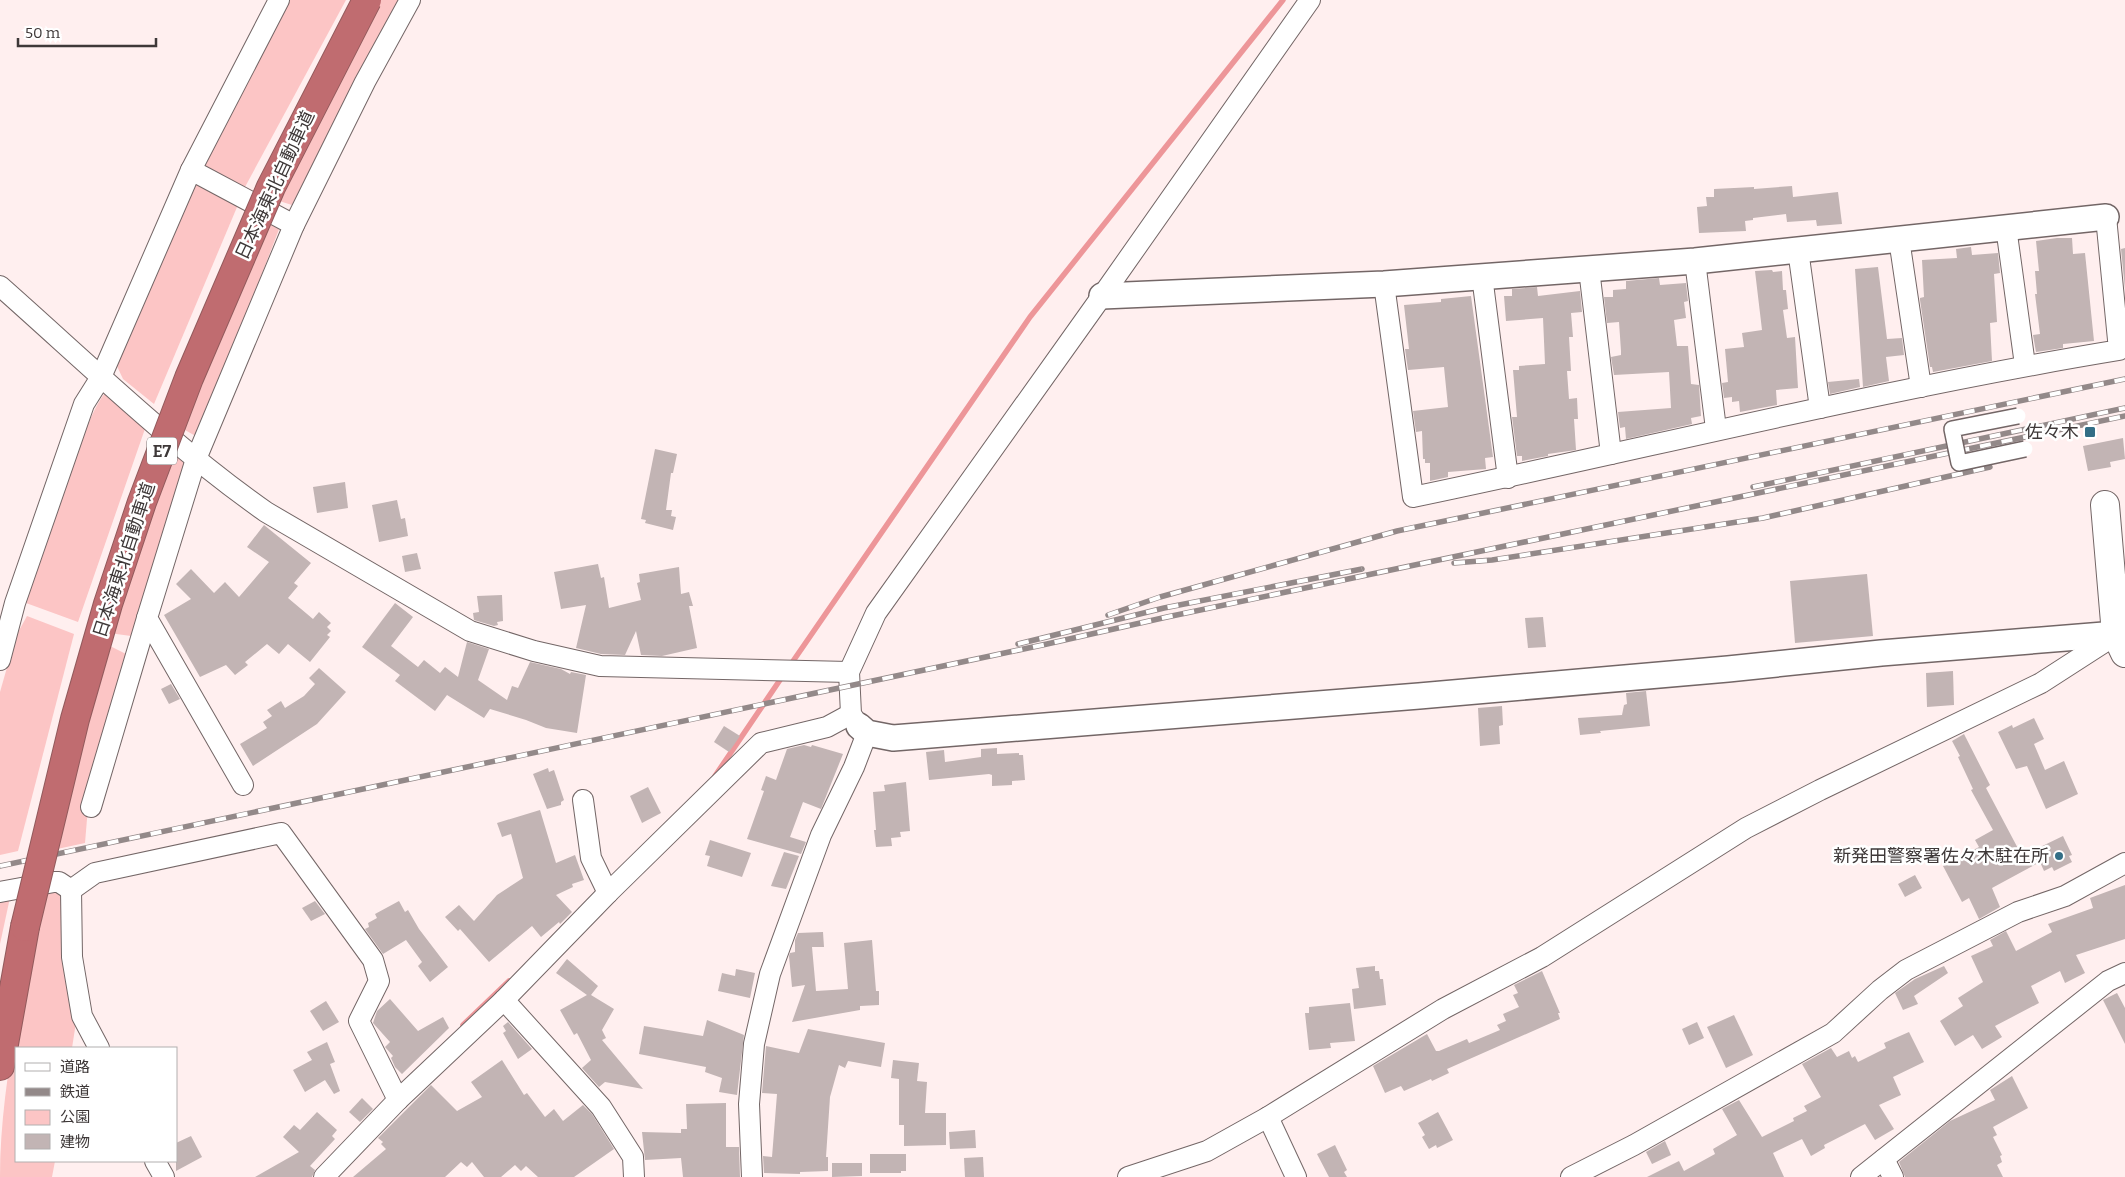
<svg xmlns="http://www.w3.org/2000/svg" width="2125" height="1177" viewBox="0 0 2125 1177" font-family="Bitter,'Noto Sans JP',serif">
<rect width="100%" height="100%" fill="#ffefef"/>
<g fill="#fcc5c5">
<path d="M284,0H346L245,187L210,173L200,160Z"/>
<path d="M377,0H402L292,205L276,200Z"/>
<path d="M201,182L240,200L154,404L123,379L116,364L190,185Z"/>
<path d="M267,215L281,224L199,438L178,426Z"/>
<path d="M107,392L147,423L78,622L26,603C33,580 39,556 47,533C54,512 94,397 107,392Z"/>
<path d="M171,444L190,462L140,618L131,636L109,633Z"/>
<path d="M27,616L74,634L18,851L0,855V692L16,636Z"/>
<path d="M104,643L128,655L88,807L85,843L48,851Z"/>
<path d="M62,888L77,1016L72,1048H16V1161H55L52,1177H0C0,1084 25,983 41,891Z"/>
<path d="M11,893L0,944V896Z"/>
</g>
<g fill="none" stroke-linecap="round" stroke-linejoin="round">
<g stroke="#ed9699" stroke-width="5.5">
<path d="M789,667L1030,317L1283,0"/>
<path d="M715,776L784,674"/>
<path d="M463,1025L509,981"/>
</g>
</g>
<g fill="#c2b4b4">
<path d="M1792,186L1793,197L1838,192L1842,224L1817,226L1816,220L1787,222L1786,214L1753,218V220L1745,221L1746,231L1699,233L1697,207L1707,206L1706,197H1714V189L1754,187V189Z"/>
<path d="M2057,238H2072L2073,254L2085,253L2094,341L2063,344V348L2036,352L2033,335L2040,334L2035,294H2037L2035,271H2039L2036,241Z"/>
<path d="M1971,247L1972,255L1998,253L2000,273L1994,274L1997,322L1990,323L1992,361L1933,372L1932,367H1930L1920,300V298L1924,297L1922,260L1957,258L1956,249Z"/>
<path d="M2125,248V289L2121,249Z"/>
<path d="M1878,267L1887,339L1902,338L1904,355L1886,357L1889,381L1863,387L1855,269Z"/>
<path d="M1772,270L1773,272L1782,271L1783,290H1786L1788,309L1783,310L1787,338L1795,337L1798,388L1776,390L1777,405L1740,412L1739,401L1732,402V397L1724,398L1722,383L1728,382L1725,349L1744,347L1742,333L1762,330L1755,271Z"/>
<path d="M1659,278L1660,285L1686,283L1688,301L1684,302L1686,318L1674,320L1677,346H1688L1691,384L1699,385L1701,416L1691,418L1692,424L1626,439L1625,427L1620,428L1618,412L1671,408L1669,372L1614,375L1611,357L1621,355V351L1619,322L1607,323L1604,297H1613V290L1626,289V281Z"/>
<path d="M1537,287L1538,296L1580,291L1582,312L1571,313L1573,337H1569L1571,371H1567L1569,399L1577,398L1578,419H1574L1576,450L1548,454V456L1522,461V456H1517L1512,417H1517L1513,370H1519V366L1545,364L1543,318L1506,321L1504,296H1512V289Z"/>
<path d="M1471,296L1493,457L1485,458L1486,469L1448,472V477L1430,481V463H1425V459H1423L1422,431L1416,432L1413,411L1448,407L1444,367L1408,370L1405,349H1409L1404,305L1441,302V299Z"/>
<path d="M1859,379L1860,387L1830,394L1828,382Z"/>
<path d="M2123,438L2125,459L2110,462L2111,467L2088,471L2083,446Z"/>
<path d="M655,449L677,454L673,473H671L666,510H672L671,516L676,517L673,530L645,523L646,520L641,519Z"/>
<path d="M345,482L348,508L317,513L313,487Z"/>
<path d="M397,500L401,519L405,518L408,536L379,542L372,505Z"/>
<path d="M264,525L311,563L294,583L298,586L288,598L313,619L319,612L331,623L327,627L331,631L327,635L330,637L310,662L288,644L279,654L267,644L245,662L248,665L235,675L226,665L200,677L164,615L191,599L176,584L191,569L214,593L225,582L239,597L269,562L247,547Z"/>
<path d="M417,553L421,569L405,572L402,556Z"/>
<path d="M598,564L601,578L604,577L609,608L641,600L637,583L640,582L639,574L679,567L681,594L689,592L693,606H689L697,648L662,656L641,655L636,631L625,655L601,654L576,648L586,605L561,609L554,572Z"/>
<path d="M1867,574L1873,636L1795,643L1790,581Z"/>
<path d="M502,595L503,621L497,622L498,625L494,626L474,620L473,613L479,612L477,596Z"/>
<path d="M395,603L413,617L391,646L418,667L424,660L440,673L445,667L458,677L467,642L489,649L478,680L507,700L512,686L518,688L530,662L561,669L570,674L571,672L586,675L577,733L546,728L526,720L490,709L484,718L447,695L435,711L395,681L400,675L362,647Z"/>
<path d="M1543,617L1546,647L1528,648L1525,618Z"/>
<path d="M319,668L346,692L317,724L253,766L240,744L267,728L263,722L272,716L267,710L281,701L285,708L304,696L315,684L309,678Z"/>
<path d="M1953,671L1954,705L1927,707L1926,673Z"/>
<path d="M171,684L180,699L169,704L161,689Z"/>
<path d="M1646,691L1650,726L1600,731L1601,733L1580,735L1578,718L1622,715L1624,705L1627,704L1626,693Z"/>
<path d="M1502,706L1503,725L1499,726L1500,744L1480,746L1478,708Z"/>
<path d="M2034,718L2044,739L2034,744L2045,770L2064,761L2078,794L2046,809L2027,766L2016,769L1998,732L2012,725L2013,728Z"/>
<path d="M724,726L740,736L729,752L714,742Z"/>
<path d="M1964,734L1990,785L1986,788L2022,856L2063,836L2072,855L2069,856L2072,862L2054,871L2052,867L2044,871L2040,862L1992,888L2000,907L1979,919L1969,898L1962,902L1943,866L1979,847L1975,840L1993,830L1971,790L1973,789L1958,757L1960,756L1952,741Z"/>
<path d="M804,745L811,747L812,745L843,754L821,809L803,802L790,837L806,842L801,854L747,839L764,791L761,790L766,776L776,780L787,749Z"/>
<path d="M997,748V754L1019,753V755H1023L1025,780L1012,781V785L992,786V775L989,774L929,780L926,752L944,750L945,762L981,757V749Z"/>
<path d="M548,768L549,772L554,770L564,800L561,802V805L547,809L533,774Z"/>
<path d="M906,782L910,831L900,832L901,837L891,838L892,846L876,847L874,830H876L873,792L885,791L884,785Z"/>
<path d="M648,787L661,813L642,823L630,796Z"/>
<path d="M540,810L556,863L575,855L584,880L572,884L573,887L556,895L572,912L560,924L559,922L541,937L532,926L489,962L460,929L458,931L445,917L459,905L474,921L497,895L523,878L511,834L502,837L497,823Z"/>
<path d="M710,840L751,853L742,877L707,866L710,856L705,855Z"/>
<path d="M784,852L799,856L786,889L771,886Z"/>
<path d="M1915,875L1922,888L1905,897L1898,884Z"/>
<path d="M2125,885V939L2076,955L2085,973L2065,983L2060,971L2031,986L2039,1003L1995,1026L2002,1037L1982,1049L1973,1035L1955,1046L1940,1021L1963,1006L1958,998L1983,982L1971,956L1993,946L1990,940L2006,931L2016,951L2052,932L2048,924L2093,908L2090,898Z"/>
<path d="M315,901L325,914L311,921L302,908Z"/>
<path d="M399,901L405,912L408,910L419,929L448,967L430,982L418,966L422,962L406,940L383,954L365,929L369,927L368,923L377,918L375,914Z"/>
<path d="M823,932L824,947H812L816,991L848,989L844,943L872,940L876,991H879V1005L860,1006V1010L792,1022L805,985L792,987L789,956L790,953L795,952V940L798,933Z"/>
<path d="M567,959L598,986L591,995L614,1009L602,1030L606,1038L602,1040L643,1089L605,1082L599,1087L582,1068L591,1060L577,1033L574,1035L560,1010L587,995L556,973Z"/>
<path d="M1375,966V971H1379L1380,979H1383L1386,1005L1354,1009L1352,989L1359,988L1356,968Z"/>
<path d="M1944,966L1948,973L1914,996L1918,1004L1903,1010L1895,993L1915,979Z"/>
<path d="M736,969L755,973L750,998L718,991L722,973L735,976Z"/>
<path d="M1542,971L1560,1013H1558L1560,1019L1447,1069L1449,1073L1432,1081L1431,1079L1404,1091L1401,1086L1385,1093L1373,1066L1427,1034L1436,1051H1439L1467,1039L1469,1043L1500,1030L1497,1025L1506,1021L1503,1014L1519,1007L1513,995L1518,993L1514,985Z"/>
<path d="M2117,993L2125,1008V1044L2103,1000Z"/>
<path d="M390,999L418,1031L443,1017L449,1028L402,1074L395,1067L391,1058L393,1056L385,1047L390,1042L373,1023L377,1011Z"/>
<path d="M326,1001L339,1022L323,1031L310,1011Z"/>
<path d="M1350,1003L1355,1041L1330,1043L1331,1048L1309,1050L1305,1013H1309V1007Z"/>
<path d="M1734,1015L1753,1055L1726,1068L1707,1027Z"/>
<path d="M707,1020L744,1035L737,1095L719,1092L722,1078L705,1072L706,1067L639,1054L644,1026L703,1036Z"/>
<path d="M508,1022L532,1049L518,1059L503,1033L506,1031L503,1026Z"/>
<path d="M1697,1022L1704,1038L1689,1045L1682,1029Z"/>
<path d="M808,1029L885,1043L881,1067L848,1061L845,1068L839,1065L830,1097L826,1157H828V1171L800,1172V1174L764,1173L763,1156L772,1157L777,1094L762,1093L766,1046L799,1053Z"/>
<path d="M1909,1032L1924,1062L1893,1077L1901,1095L1879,1105L1894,1129L1875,1140L1865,1124L1824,1145L1825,1148L1811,1156L1802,1139L1773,1153L1784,1177H1647L1679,1161L1684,1171L1715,1154L1713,1149L1737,1135L1722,1109L1739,1100L1762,1137L1794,1121L1793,1118L1807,1111L1804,1106L1821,1097L1802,1064L1831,1048L1837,1057L1849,1051L1852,1058L1855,1056L1858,1062L1886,1048L1884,1043Z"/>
<path d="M327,1042L335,1062L330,1064L340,1091L334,1094L325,1080L305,1092L293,1070L312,1060L307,1052Z"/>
<path d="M502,1060L524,1095L527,1093L545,1117L554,1109L563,1121L583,1105L592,1114L614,1149L574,1177H538L526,1166L521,1171L515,1165L501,1177H484L472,1162L467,1167L461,1162L445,1177H353L386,1149L381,1144L383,1142L378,1138L431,1085L457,1111L482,1097L471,1082Z"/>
<path d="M893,1060L919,1063L917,1081L927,1082L925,1113H946V1145L904,1146V1125H899V1079L891,1078Z"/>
<path d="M2012,1076L2028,1108L1993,1127L1997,1135L1993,1137L2002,1155L2000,1156L2002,1162L1997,1165L2003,1177H1905L1899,1162L1950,1121L1995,1100L1990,1090Z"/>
<path d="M362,1098L373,1109L360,1122L349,1112Z"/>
<path d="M726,1103V1147H739L740,1177H683L681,1158L645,1160L642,1132L681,1133V1129H687L686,1104Z"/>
<path d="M317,1112L337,1130L332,1136L335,1139L310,1166L315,1170L312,1177H255L299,1152L283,1137L294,1125L300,1130Z"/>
<path d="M1438,1112L1453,1140L1437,1148L1436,1145L1429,1149L1422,1137L1425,1135L1418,1123Z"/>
<path d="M975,1130L976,1148L950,1149L949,1132Z"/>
<path d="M191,1136L202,1157L176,1171V1143Z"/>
<path d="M1665,1141L1671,1155L1652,1164L1646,1152Z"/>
<path d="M1335,1145L1347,1170L1344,1172L1347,1177H1329L1317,1154Z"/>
<path d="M870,1154H906V1171H901V1173H870Z"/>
<path d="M983,1157L984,1177H965L964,1158Z"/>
<path d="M832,1163H862V1176L832,1177Z"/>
</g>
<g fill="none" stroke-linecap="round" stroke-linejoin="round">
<g stroke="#736666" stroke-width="22">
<g id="minor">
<path d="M191,170L294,225"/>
<path d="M2006,227L2025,365"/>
<path d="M1899,239L1921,387"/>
<path d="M1798,250L1820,408"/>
<path d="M1695,261L1716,429"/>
<path d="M1589,269L1611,454"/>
<path d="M1482,276L1508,478"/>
<path d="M1384,284L1413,497C1649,448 1882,389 2119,350L2106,217"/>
<path d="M0,286C87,363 171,445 266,512L470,631L534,651L600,666L849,672"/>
<path d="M0,660L15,603L84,404L101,377L191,170L279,0"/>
<path d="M859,726L851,714L849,672L876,613L1102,296L1310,0"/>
<path d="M243,785L147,618L196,459L294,225L365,82L410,0"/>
<path d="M583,800L591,858L608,893"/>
<path d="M91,807L147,618"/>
<path d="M71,890L72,957L82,1016L99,1048"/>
<path d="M0,892L54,882H59L71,890L95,873L281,833L373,960L379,981L359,1021L398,1100"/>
<path d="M504,1000L601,1107L633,1157L634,1177"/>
<path d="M1268,1117L1296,1177"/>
<path d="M1884,1159L1893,1177"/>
<path d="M155,1161L164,1177"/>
<path d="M324,1177L398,1100L504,1000L608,893L761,743L827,727L851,714"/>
<path d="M752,1177L749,1104L754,1044L770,974L821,835L854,767L867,733"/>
<path d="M1128,1177L1207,1151L1268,1117L1443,1009L1542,957L1746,828L1820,790L2041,683L2117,634"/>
<path d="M1571,1177L1634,1145L1833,1033L1880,990L1906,970L2018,912L2065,896L2125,863"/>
<path d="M1861,1177L2108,981L2125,973"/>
</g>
</g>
<g stroke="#736666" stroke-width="28">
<g id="tertiary">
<path d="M1102,296L1384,284L1695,261L2106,217"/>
<path d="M859,726L867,733L893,738L1419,696L1728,669L1881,653L2116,634"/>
</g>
</g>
<g stroke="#736666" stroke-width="30">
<path id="secondary" d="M2105,505L2116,634L2125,653"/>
</g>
<g stroke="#925a5c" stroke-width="30">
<path id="motorway" d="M0,1066L25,927"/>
</g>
<use href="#minor" stroke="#fff" stroke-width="20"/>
<use href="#tertiary" stroke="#fff" stroke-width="25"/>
<use href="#secondary" stroke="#fff" stroke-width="28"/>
<use href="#motorway" stroke="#c06c70" stroke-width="28"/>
<g stroke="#938989" stroke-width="5.5">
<g id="rail">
<path d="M1753,487L2125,408"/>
<path d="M1454,563L1492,560L1763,518L1990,467"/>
<path d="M1108,615L1160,597L1397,531L2125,379"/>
<path d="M1018,644L1164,608L1362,569"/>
<path d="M0,866L1047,644L1167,617L2125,416"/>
</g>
</g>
<use href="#rail" stroke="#fff" stroke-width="4" stroke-dasharray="11" stroke-linecap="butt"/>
<g stroke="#736666" stroke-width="18" stroke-linecap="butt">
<path id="pedestrian-bridge" d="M2018,416L1952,429L1959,463L2025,449"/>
</g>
<g stroke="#925a5c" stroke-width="30" stroke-linecap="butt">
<path id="motorway-bridge" d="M25,927L75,719L108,604L142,502L189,378L271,187L367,0"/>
</g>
<use href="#pedestrian-bridge" stroke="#fff" stroke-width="15"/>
<use href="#motorway-bridge" stroke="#c06c70" stroke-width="28"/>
</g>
<g fill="#336e86" stroke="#fff" stroke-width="2">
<rect x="2084" y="426" width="12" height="12" rx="2.5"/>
<circle cx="2059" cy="856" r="5"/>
</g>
<g text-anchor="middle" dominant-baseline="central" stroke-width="5" stroke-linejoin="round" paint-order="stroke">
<rect fill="#fff" stroke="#787474" stroke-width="1" x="147" y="437.5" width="30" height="27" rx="4"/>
<g font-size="16" font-weight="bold" fill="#3e3838">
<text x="162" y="451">E7</text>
</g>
<g font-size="18" fill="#3e3838" stroke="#fff">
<text transform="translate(275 185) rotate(-65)">日本海東北自動車道</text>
<text transform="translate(124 560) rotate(-72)">日本海東北自動車道</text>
</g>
<g font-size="18" fill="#3e3838" stroke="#fff" text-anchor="end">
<text x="2079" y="432">佐々木</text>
<text x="2049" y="856">新発田警察署佐々木駐在所</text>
</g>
</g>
<rect x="15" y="1047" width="162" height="115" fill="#ffffff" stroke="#b2afaf"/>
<rect x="25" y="1063" width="25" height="8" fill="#ffffff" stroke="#b2afaf"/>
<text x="60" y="1072" font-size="15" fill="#3e3838">道路</text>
<rect x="25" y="1088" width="25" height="8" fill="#938989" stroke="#b2afaf"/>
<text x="60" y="1097" font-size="15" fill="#3e3838">鉄道</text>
<rect x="25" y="1110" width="25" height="15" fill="#fcc5c5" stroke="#b2afaf"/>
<text x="60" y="1122" font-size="15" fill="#3e3838">公園</text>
<rect x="25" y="1134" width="25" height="15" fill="#c2b4b4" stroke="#b2afaf"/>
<text x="60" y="1147" font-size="15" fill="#3e3838">建物</text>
<path d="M18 38v8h138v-8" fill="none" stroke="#3e3838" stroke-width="2.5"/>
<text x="25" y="38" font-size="15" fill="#3e3838" stroke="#ffffff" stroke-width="4" paint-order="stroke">50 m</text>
</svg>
